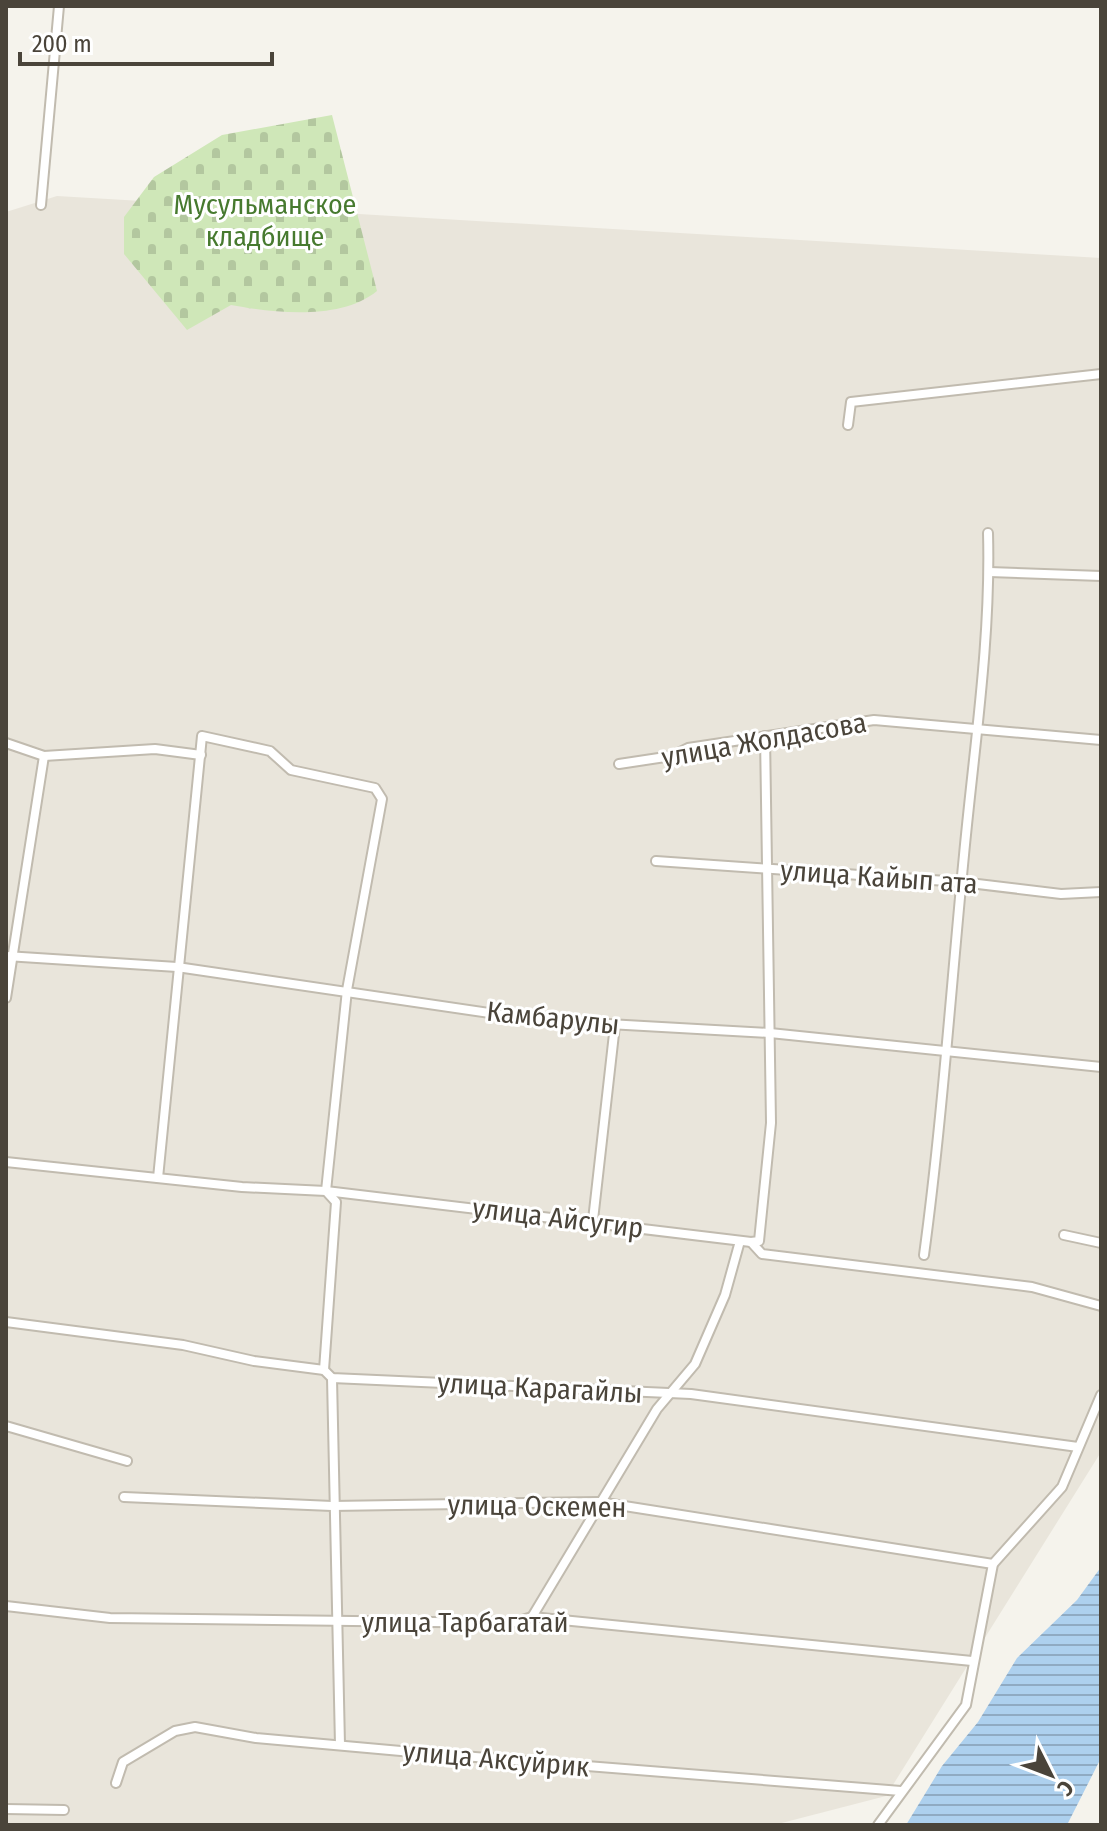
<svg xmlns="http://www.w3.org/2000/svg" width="1107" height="1831" viewBox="0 0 1107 1831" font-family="'Fira Sans Condensed',sans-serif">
<defs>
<pattern id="cemetery-stones" width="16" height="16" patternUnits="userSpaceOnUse" patternTransform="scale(2)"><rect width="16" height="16" fill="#cfe7b8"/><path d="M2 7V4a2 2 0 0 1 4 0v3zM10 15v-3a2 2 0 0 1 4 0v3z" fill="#b3c79f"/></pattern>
<pattern id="water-rules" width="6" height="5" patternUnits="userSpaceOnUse" patternTransform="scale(2)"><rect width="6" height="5" fill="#add0ee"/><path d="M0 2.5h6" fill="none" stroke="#8faac2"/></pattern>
</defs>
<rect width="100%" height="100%" fill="#f5f3ec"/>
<path fill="#e9e5db" d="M57,196L1101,258V1452L886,1796L774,1825H6V212Z"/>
<path fill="url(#cemetery-stones)" d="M332,115L377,291C340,321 274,313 231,305L187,330L124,254V217L154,177L222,135Z"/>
<path fill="url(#water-rules)" d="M1101,1567V1758L1067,1825H906L942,1766L978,1722L1017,1658L1077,1600Z"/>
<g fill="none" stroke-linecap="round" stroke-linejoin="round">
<g stroke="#c1bbaf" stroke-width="12">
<g id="minor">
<path d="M41,205L59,6"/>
<path d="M848,425L851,402L1101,374"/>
<path d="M989,572L1101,576"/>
<path d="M6,743L44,756L155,749L201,755"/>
<path d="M619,764L672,756L688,748L874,720L1101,740"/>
<path d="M656,861L961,882L1061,894L1101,892"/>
<path d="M6,956L177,967L537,1020L770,1033L1101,1067"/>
<path d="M6,998L44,756"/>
<path d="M6,1162L242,1187L326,1191L751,1242L762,1254L1032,1287L1101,1306"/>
<path d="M158,1178L202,736L270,751L291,770L375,788L382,799L347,990L326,1191L336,1202L324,1370"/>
<path d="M593,1220L615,1025"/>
<path d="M1064,1235L1101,1243"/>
<path d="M751,1242L759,1241L771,1123L765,736"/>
<path d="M924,1255C942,1122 951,988 964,855C974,748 991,640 988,533"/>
<path d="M6,1322L183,1345L254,1361L324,1370L332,1378L691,1394L1078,1447"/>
<path d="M332,1378L340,1745"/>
<path d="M6,1426L127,1461"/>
<path d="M124,1497L332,1506L599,1502L993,1564"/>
<path d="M6,1606L110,1618L512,1623L532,1617L972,1661"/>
<path d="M532,1617L657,1409L695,1364L725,1295L740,1241"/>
<path d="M116,1783L123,1762L175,1731L195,1727L256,1738L412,1752L901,1791"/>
<path d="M6,1809L64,1810"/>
<path d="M878,1825L966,1705L993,1564L1062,1487L1101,1395"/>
</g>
</g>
<use href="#minor" stroke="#fff" stroke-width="8"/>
</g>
<g text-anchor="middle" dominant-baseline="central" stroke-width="6" stroke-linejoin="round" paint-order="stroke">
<g font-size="28" fill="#477a2f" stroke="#fff">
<text x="265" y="204">Мусульманское<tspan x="265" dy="32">кладбище</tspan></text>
</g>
<g font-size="28" fill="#4a443a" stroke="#fff">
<text transform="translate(764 740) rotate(-10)">улица Жолдасова</text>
<text transform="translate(879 877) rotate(4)">улица Кайып ата</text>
<text transform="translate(553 1018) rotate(6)">Камбарулы</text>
<text transform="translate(558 1218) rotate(7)">улица Айсугир</text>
<text transform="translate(540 1388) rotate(3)">улица Карагайлы</text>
<text transform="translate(537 1506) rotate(1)">улица Оскемен</text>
<text x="465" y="1622">улица Тарбагатай</text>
<text transform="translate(496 1759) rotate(5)">улица Аксуйрик</text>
</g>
</g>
<rect width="1107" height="1831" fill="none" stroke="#4a443a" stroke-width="16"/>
<g transform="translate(1051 1775) rotate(132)" stroke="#ffffff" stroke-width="6" paint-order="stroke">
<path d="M0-6L14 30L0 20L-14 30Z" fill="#4a443a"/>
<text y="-12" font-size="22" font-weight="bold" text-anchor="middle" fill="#4a443a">С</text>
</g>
<path d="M20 52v12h252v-12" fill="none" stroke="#4a443a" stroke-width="4"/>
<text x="32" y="52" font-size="24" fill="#4a443a" stroke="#ffffff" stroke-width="6" paint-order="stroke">200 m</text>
</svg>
